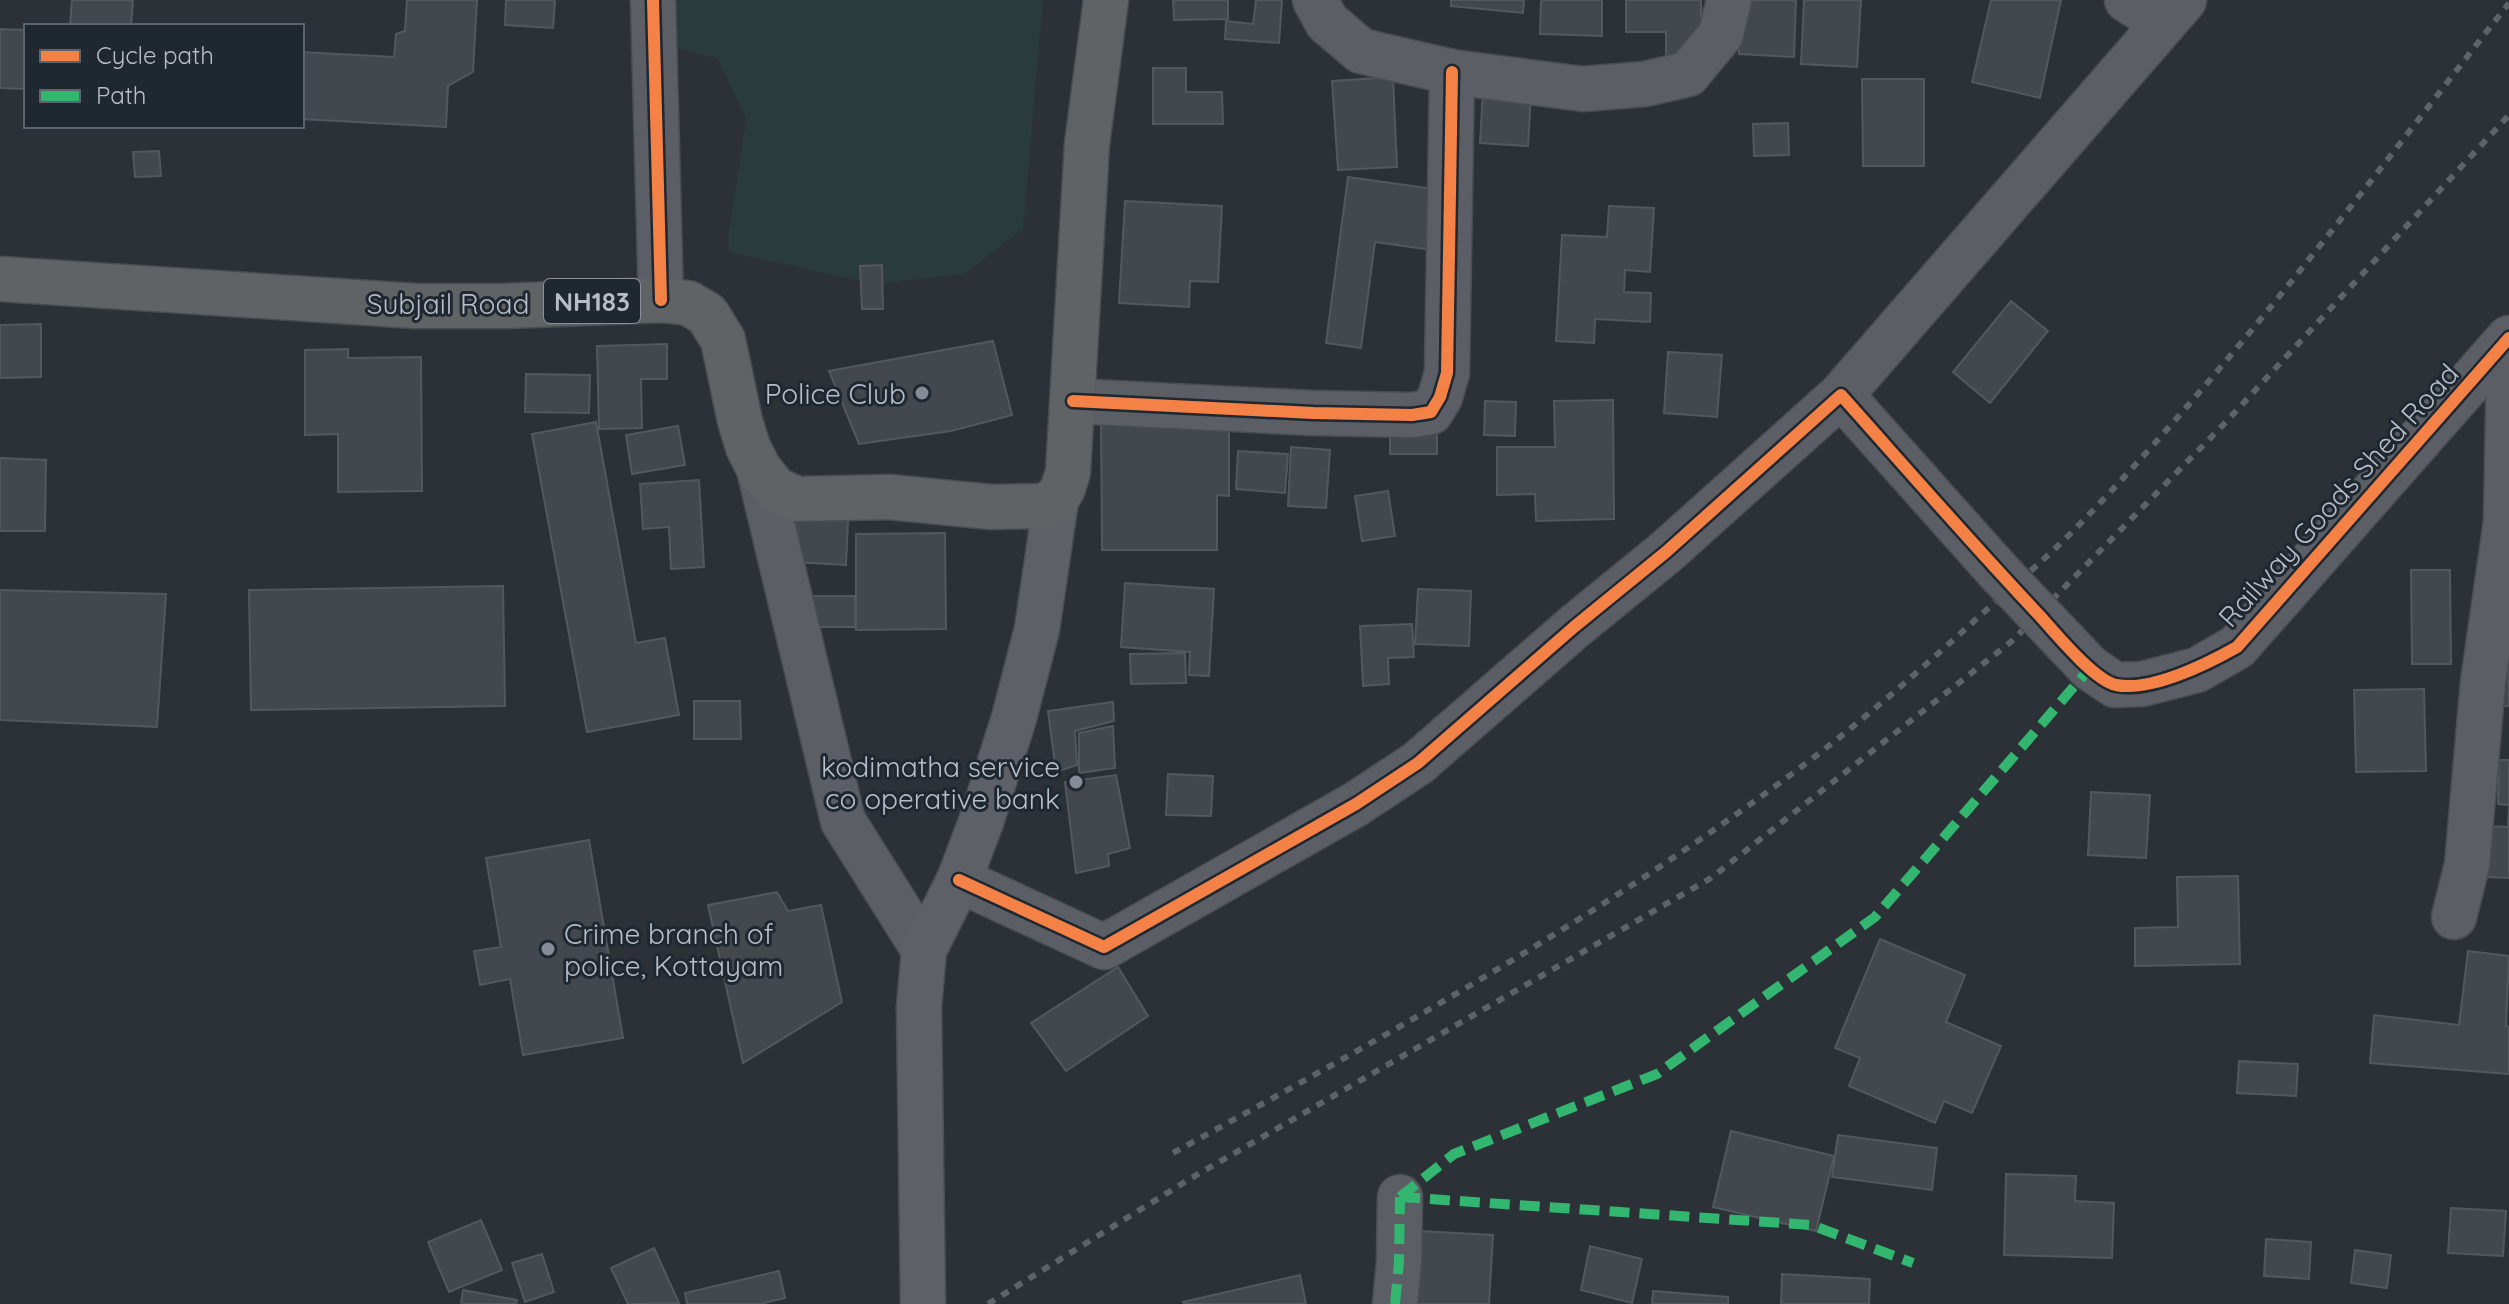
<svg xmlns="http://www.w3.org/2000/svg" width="2509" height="1304" viewBox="0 0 2509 1304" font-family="Quicksand,sans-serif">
<rect width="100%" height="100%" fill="#2b3137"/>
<path fill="#293b3d" d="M643,0H1043L1023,229L964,274L874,284L729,252L728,238L746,119L718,59L645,39Z"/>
<g fill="#43484e" stroke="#53585f" stroke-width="2">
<path d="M72,0H133L131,26H70Z"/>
<path d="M407,0H477L473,72L448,86L446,127L302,119V52L394,57L396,34L405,31Z"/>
<path d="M506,0H555L553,28L505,25Z"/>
<path d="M1173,0H1228V19L1174,20Z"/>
<path d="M1256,0H1282L1279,43L1225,39L1226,21L1253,24Z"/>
<path d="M1451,0H1524L1523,13L1451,6Z"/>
<path d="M1541,0H1602V36L1540,34Z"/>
<path d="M1626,0H1701V68H1666V32H1626Z"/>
<path d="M1741,0H1796L1794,57L1739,54Z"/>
<path d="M1804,0H1861L1857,67L1801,64Z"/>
<path d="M1991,0H2061L2040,98L1972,82Z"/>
<path d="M0,29L26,30V89L0,88Z"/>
<path d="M1153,68H1186V92H1222L1223,124H1153Z"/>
<path d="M1393,77L1397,167L1338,170L1332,81Z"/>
<path d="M1862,79H1924V166H1863Z"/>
<path d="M1483,91L1531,94L1528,146L1480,143Z"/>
<path d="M1788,123L1789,155L1754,156L1753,124Z"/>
<path d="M159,151L161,176L135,177L133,152Z"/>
<path d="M1348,177L1442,190L1433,250L1375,242L1361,348L1326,343Z"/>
<path d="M1125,201L1222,206L1218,282L1190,281L1189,307L1119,303Z"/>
<path d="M1609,206L1654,208L1650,272L1625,270L1624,292L1651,293L1650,322L1595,319L1594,343L1556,341L1562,235L1607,237Z"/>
<path d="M882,265L883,309H862L860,266Z"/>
<path d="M2011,301L2048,331L1990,403L1953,372Z"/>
<path d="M41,324V377L0,378V325Z"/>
<path d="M993,341L1012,415L951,431L859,444L829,371Z"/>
<path d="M667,344V379H641L642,428L599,429L597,346Z"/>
<path d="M348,349V358L421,357L422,491L338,492V434L305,435V350Z"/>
<path d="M1668,352L1722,355L1717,417L1664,413Z"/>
<path d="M526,374L590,375L589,413L525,412Z"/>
<path d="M1613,400L1614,519L1536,521L1535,494L1497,495V447H1555L1554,401Z"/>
<path d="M1485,401L1516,402L1515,436L1484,435Z"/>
<path d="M1229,420V496L1217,495V550H1102L1101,421Z"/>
<path d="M596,422L636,643L665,638L679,715L587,732L532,434Z"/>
<rect x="1390" y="425" width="47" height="29"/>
<path d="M678,426L685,465L632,474L626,435Z"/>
<path d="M1291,447L1330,450L1326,508L1288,506Z"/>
<path d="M1238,451L1288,454L1285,493L1236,489Z"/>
<path d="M0,458L46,460L45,531H0Z"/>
<path d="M699,480L704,567L671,569L669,527L643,529L640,484Z"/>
<path d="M1388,491L1395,536L1362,541L1355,496Z"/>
<path d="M796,518L848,521L846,565L793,562Z"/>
<path d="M945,533L946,629L856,630V534Z"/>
<path d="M2411,570H2450L2451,664H2412Z"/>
<path d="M1125,583L1214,589L1209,676L1189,675L1190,652L1121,647Z"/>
<path d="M503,586L505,706L251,710L249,590Z"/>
<path d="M1418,589L1471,591L1469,646L1415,644Z"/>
<path d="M0,590L166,594L157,727L0,720Z"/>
<rect x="805" y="596" width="50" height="31"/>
<path d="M1412,624L1414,657L1388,658L1389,684L1363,686L1360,626Z"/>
<path d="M1185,653L1186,683L1131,684L1130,654Z"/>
<path d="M2509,655V706H2493Z"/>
<path d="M2424,689L2426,771L2356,772L2354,690Z"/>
<path d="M694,701H740L741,739H694Z"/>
<path d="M1113,702L1114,721L1075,731L1077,765L1056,772L1048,711Z"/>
<path d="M1113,726L1115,768L1079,773V733Z"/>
<path d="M2499,760H2509V805L2498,804Z"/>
<path d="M1168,774L1213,776L1211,816L1166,815Z"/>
<path d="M1116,775L1130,848L1108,854L1109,866L1076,873L1065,782Z"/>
<path d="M2091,792L2150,795L2146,858L2088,855Z"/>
<path d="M2509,805V878L2486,877L2487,826L2508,827Z"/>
<path d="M589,840L623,1038L523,1055L510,979L480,985L474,951L501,947L486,858Z"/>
<path d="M2238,876L2240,964L2135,966V928L2178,927L2177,877Z"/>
<path d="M777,892L788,911L821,905L842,1002L743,1063L708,905Z"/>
<path d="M1880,939L1965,975L1946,1022L2001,1046L1972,1113L1944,1101L1935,1123L1849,1086L1860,1058L1835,1048Z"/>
<path d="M2468,951L2509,956L2506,1026L2509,1027V1074L2370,1063L2374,1015L2459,1025Z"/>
<path d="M1118,967L1148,1016L1066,1071L1031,1023Z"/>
<path d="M2239,1061L2298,1064L2296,1096L2237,1093Z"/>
<path d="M1731,1131L1834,1156L1816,1231L1713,1207Z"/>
<path d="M1838,1135L1937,1148L1932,1190L1832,1177Z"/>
<path d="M2006,1174L2076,1176L2075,1201L2114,1203L2112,1258L2004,1255Z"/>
<path d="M2451,1208L2506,1211L2503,1256L2448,1253Z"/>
<path d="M481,1220L502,1270L449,1292L428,1242Z"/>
<path d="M1419,1231L1493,1235L1489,1304H1415Z"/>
<path d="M2266,1239L2311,1242L2309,1279L2264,1276Z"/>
<path d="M1590,1246L1642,1259L1632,1303L1581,1290Z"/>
<path d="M654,1248L679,1303L628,1304L611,1268Z"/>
<path d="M2355,1250L2391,1255L2387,1288L2351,1283Z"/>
<path d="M542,1254L554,1292L525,1302L512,1263Z"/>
<path d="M779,1271L785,1298L760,1304H687L685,1293Z"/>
<path d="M1782,1274L1870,1279L1869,1304H1781Z"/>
<path d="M1300,1275L1306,1304H1184L1183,1302Z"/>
<path d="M463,1290L517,1300L516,1304H461Z"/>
<path d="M1653,1291L1728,1297V1304H1652Z"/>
</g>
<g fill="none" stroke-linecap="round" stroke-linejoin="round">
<g stroke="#494d52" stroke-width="47">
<g id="minor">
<path d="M653,0L661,300"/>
<path d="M1315,0L1327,22L1361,51L1452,72L1583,89L1645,84L1688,74L1721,34L1729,0"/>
<path d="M2127,0L2164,23"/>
<path d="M1841,395L1998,571"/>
<path d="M1073,401L1313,413L1412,415L1431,412L1440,397L1447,373L1452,72"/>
<path d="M759,469L843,821L924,950"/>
<path d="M2067,644L2090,668L2115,685L2142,684L2197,670L2237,647L2509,338"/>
<path d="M959,880L1104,947L1356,804L1418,763L1574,627L1666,552L1841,395L2184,0"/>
<path d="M2454,917L2467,865L2483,682L2506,522L2509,362"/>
<path d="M1395,1304L1399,1262L1400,1197"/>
</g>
</g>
<g stroke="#494d54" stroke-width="47">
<path id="major" d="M919,1007L924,950L959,880L981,822L1014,718L1037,629L1056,500"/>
</g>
<g stroke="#484d53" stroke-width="47">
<path id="highway" d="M0,279L415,306H505L661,300L688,303L707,314L723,340L740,421L748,447L759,469L775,489L797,499L889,497L991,507L1042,506L1056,500L1063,488L1068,472L1087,144L1106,0"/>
</g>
<use href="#minor" stroke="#5b5f65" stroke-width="44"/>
<use href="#major" stroke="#5d6167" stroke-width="44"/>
<use href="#highway" stroke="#606365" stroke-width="44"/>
<g stroke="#5f6369" stroke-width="6" stroke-dasharray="8 8" stroke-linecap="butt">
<path d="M1173,1153C1392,1033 1613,910 1813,758C1872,713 1928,663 1983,613C2014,585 2047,558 2076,528C2234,365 2369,182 2509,3"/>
<path d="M988,1304L1188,1180L1711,878L2012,641L2225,423L2509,115"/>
</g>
<g stroke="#494d52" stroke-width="47" stroke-linecap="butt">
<path id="minor-bridge" d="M1998,571L2067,644"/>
</g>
<g stroke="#494d54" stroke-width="47" stroke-linecap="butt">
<path id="major-bridge" d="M919,1007L923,1304"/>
</g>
<use href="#minor-bridge" stroke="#5b5f65" stroke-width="44"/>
<use href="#major-bridge" stroke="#5d6167" stroke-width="44"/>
<g stroke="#33b770" stroke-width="10" stroke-dasharray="20 10" stroke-linecap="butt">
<path d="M1400,1197L1454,1154L1657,1074L1875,917L2090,668"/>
<path d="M1400,1197L1811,1225L1913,1263"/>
<path d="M1395,1304L1399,1262L1400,1197"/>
</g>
<g stroke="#1f2731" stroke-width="17">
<g id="cycleway">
<path d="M653,0L661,300"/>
<path d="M1073,401L1313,413L1412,415L1431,412L1440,397L1447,373L1452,72"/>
<path d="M959,880L1104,947L1356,804L1418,763L1574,627L1666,552L1841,395C1907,469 1972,544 2040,616C2056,634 2094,680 2116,685C2151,692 2207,664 2237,647L2509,338"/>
</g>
</g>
<use href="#cycleway" stroke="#f48246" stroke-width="12"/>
</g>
<g fill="#858c95" stroke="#1f2731" stroke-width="3">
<circle cx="922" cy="393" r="8"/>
<circle cx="1076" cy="782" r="8"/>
<circle cx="548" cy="949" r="8"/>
</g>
<g text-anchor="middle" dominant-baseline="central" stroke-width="6" stroke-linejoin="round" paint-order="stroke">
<rect fill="#1f2731" stroke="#89909a" stroke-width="2" x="544" y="279" width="96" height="44" rx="6"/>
<g font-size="26" font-weight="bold" fill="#b6bdc7">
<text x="592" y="301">NH183</text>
</g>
<g font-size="28" fill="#b6bdc7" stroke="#1f2731">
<text x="448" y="303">Subjail Road</text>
<text transform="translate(2338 495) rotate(-48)">Railway Goods Shed Road</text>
</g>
<g font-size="28" fill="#b6bdc7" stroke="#1f2731" text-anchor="end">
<text x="906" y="393">Police Club</text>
<text x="1060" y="766">kodimatha service<tspan x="1060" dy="32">co operative bank</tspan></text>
<text x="564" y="933" text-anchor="start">Crime branch of<tspan x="564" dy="32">police, Kottayam</tspan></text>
</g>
</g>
<rect x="24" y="24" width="280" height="104" fill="#1f2731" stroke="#5b636d" stroke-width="2"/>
<rect x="40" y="50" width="40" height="12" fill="#f48246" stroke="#5b636d" stroke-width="2"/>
<text x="96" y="64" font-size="24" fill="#b6bdc7">Cycle path</text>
<rect x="40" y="90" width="40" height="12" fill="#33b770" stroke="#5b636d" stroke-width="2"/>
<text x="96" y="104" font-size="24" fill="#b6bdc7">Path</text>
</svg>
